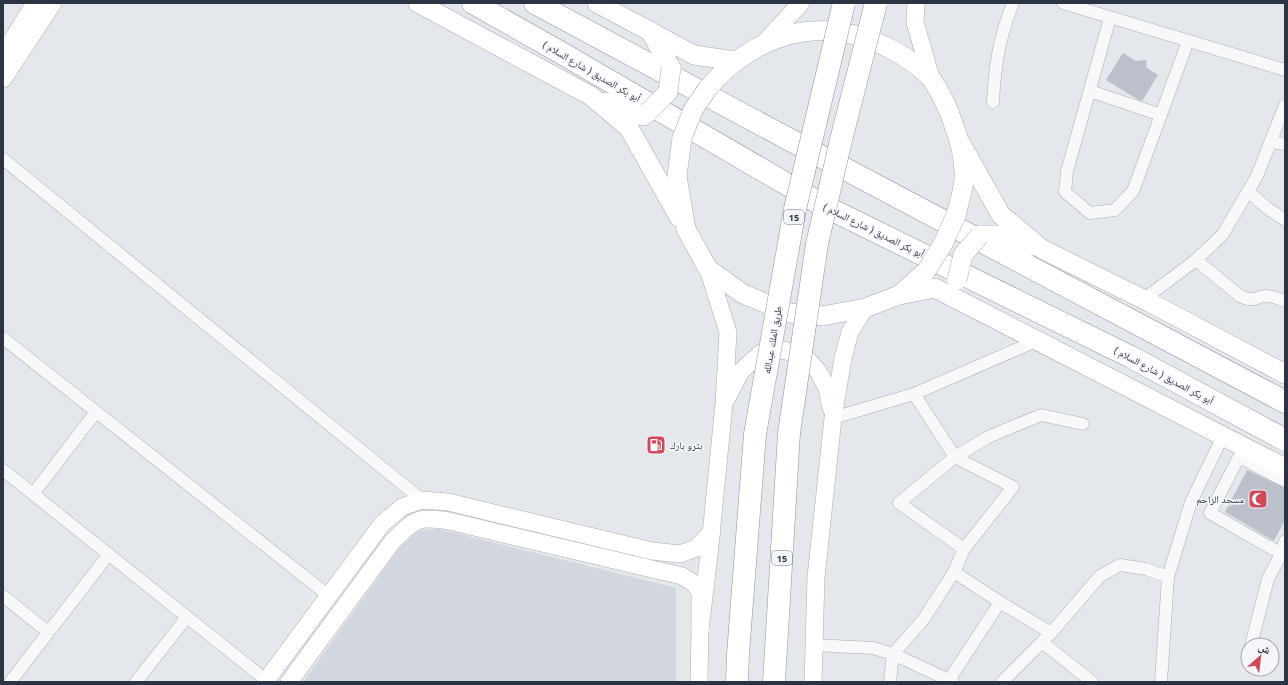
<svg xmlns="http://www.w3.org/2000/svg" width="1288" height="685" viewBox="0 0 1288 685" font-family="'Open Sans','Noto Naskh Arabic',sans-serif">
<rect width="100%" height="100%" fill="#e4e7ec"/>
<path fill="#d2d6de" d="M439,529L676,588V682H303L400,547L418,531Z"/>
<g fill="#bbc0ca">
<path d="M1123,53L1136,61L1146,60L1147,68L1158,75L1142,101L1137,99L1106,80Z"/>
<path d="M1247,470L1285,488V520L1274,541L1225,512Z"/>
</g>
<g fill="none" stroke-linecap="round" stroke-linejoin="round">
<g stroke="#a9aeb7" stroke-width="13">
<g id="street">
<path d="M1063,3L1285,70"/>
<path d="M1110,18L1067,171L1065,192L1090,213L1115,210L1133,191L1188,41"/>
<path d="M1090,91L1161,115"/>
<path d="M993,102C995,65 999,38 1013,3"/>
<path d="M1271,142L1285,144"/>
<path d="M3,159L422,500"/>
<path d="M1248,191L1267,208L1285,220"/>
<path d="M1196,260L1240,296C1255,303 1253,297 1266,296C1272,296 1279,299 1285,301"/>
<path d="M1144,299L1196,260L1223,234L1257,176L1285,105"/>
<path d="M3,338L329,596"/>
<path d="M833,418L914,394L1036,341"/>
<path d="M3,470L266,680"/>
<path d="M1285,481L1239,457L1210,513L1285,556"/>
<path d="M33,494L96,412"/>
<path d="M964,549L899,503L955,457L988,437L1041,415L1083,424"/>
<path d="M954,572L1000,602L1051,633"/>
<path d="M3,596L48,632"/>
<path d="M1042,642L1092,682"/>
<path d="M814,645L873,648L893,654L953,682"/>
<path d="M1251,645L1268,579L1281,554L1285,541"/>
<path d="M949,680L1000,602"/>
<path d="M10,682L109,554"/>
<path d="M136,682L187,617"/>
<path d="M890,682L893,654L923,620L954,572L964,549L1013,487L955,457L914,394"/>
<path d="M1002,682L1051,633L1100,576L1120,565L1146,569L1168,577"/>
<path d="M1161,682L1168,577L1191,502L1223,436"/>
</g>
</g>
<g stroke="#a9aeb7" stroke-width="18">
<g id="secondary">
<path d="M916,3L915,22L931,78"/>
<path d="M763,44L801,3"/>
<path d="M3,53L16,34L35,3"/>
<path d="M3,79L53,3"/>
<path d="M727,398L741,371L761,353L783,350L804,356L818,371L827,388L831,408"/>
<path d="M265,682L382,524L402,507L422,500L448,502L652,551L680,554L696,548L712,532"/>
<path d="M289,682L392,542C415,519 417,516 449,521L682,576L695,584L700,593V630"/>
<path d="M699,682L700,630L709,555L724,404L728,332L708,269"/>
<path d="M813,682L816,577L833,418L843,358L850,332L865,308"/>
</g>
</g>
<g stroke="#a3abb8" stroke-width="20">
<g id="primary">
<path d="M418,3L591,96L629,128L679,217"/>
<path d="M597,3L694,55L735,61"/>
<path d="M650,31L671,68"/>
<path d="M721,74C772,27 831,17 893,50C904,56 925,70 932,80C941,93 948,108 953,123C960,141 965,160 964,179C963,191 959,203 956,215"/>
<path d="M605,102L643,116L648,112"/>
<path d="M682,138L677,176L686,229L708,269L743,294L790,313L823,316L865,308L899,295L926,271"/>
<path d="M961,144L1001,215L1042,249L1151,303L1285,374"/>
<path d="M980,235H1000L1033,246"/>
<path d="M899,295L935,288L1285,468"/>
</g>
</g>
<g stroke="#8b94a3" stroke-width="23">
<g id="highway">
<path d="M473,3L558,51L826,207L1131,357L1285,440"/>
<path d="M535,3L779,134L1285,402"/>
<path d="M737,682L738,654L755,434"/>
<path d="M774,682L789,433"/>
</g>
</g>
<use href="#street" stroke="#f7f8fa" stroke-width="12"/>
<use href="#secondary" stroke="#fff" stroke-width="17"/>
<use href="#primary" stroke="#fff" stroke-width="19"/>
<use href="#highway" stroke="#fff" stroke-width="22"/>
<g stroke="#a3abb8" stroke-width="20" stroke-linecap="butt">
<g id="primary-bridge">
<path d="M648,112L668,92L671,68"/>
<path d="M682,138L693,110L708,88L721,74"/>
<path d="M926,271L943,244L956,215"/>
<path d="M957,280L963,255L980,235"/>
</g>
</g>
<g stroke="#8b94a3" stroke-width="23" stroke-linecap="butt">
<g id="highway-bridge">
<path d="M789,433L817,244L841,140L876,3"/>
<path d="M755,434L795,209L844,3"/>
</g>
</g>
<use href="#primary-bridge" stroke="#fff" stroke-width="19"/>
<use href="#highway-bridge" stroke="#fff" stroke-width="22"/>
</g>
<defs>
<g id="fuel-square" transform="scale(1)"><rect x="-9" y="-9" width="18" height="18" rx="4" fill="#d1495b" stroke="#f4f6f9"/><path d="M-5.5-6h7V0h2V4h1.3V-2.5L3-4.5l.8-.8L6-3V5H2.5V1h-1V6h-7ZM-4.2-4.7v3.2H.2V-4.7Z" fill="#fff"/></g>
<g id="mosque-square" transform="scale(1)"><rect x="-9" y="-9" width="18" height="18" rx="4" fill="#d1495b" stroke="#f4f6f9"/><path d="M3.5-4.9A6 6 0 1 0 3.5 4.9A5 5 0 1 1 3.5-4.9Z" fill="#fff"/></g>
</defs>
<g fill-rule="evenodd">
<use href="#fuel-square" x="656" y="445"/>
<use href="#mosque-square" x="1258" y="499"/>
</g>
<g text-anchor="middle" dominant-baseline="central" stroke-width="3" stroke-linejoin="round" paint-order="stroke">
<g fill="#f4f6f9" stroke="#676e7b" stroke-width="1">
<rect x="784" y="210" width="20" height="14" rx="3"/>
<rect x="772" y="551" width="20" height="14" rx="3"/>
</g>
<g font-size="9" font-weight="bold" fill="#2b3445">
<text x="794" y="217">15</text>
<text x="782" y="558">15</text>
</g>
<g font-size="10" fill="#2b3445" stroke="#f4f6f9">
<text transform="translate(592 71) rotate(30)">( شارع السلام ) أبو بكر الصديق</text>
<text transform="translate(874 230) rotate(26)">( شارع السلام ) أبو بكر الصديق</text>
<text transform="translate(772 340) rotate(-80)">طريق الملك عبدالله</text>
<text transform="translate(1164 375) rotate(28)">( شارع السلام ) أبو بكر الصديق</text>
</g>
<g font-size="10" fill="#2b3445" stroke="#f4f6f9" text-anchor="start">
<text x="670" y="445">بترو بارك</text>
<text x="1244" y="499" text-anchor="end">مسجد الزاحم</text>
</g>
</g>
<rect width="1288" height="685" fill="none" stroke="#2b3445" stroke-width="8"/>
<g transform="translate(1260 657) rotate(28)"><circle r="19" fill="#f4f6f9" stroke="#a4a8b1"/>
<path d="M0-3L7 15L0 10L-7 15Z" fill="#d1495b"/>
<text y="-6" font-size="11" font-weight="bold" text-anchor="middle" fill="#2b3445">ش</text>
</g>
</svg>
